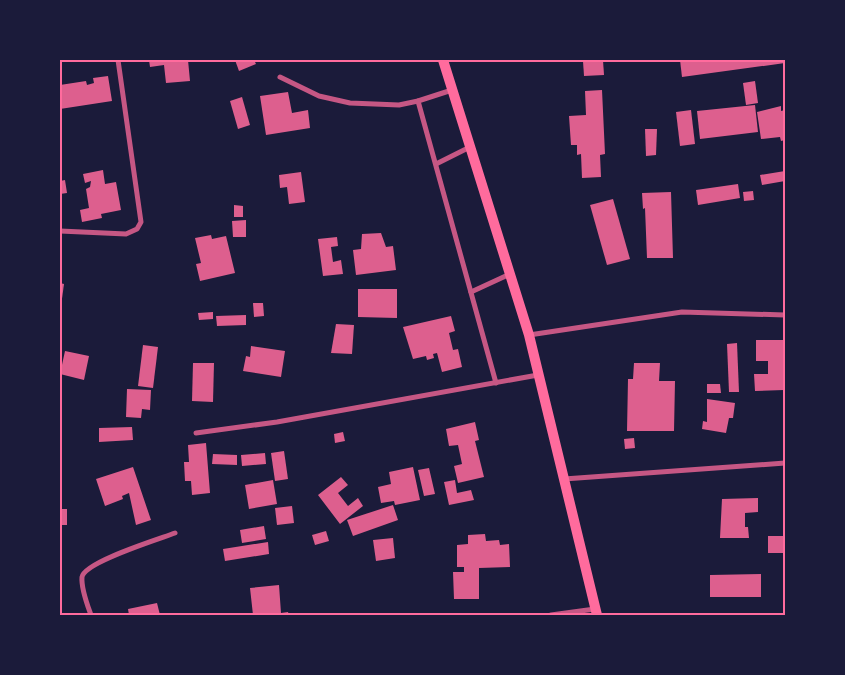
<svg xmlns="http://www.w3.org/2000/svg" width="845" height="675" viewBox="0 0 845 675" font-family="Lora,serif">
<rect width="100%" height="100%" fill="#1b1b3a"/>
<g fill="#dd5f8e">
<path d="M149,60H188L190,81L166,83L164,65L150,67Z"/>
<path d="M235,60H254L256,64L239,71Z"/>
<path d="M603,60L604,75L584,76L583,61Z"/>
<path d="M680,60H785V63L682,77Z"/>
<path d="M108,76L112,101L60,109V85L86,81L87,85L94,83L93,78Z"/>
<path d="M755,81L758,103L746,105L743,83Z"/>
<path d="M602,90L605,154L600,155L601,177L582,178L581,154L577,155V145H571L569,116L586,115L585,91Z"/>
<path d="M288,92L292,113L308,110L310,128L266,135L260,96Z"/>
<path d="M242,97L250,125L238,129L230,101Z"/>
<path d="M755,105L758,132L700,139L697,111Z"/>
<path d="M781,106V111L785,110V140L781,141L780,137L761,139L757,112Z"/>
<path d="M691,110L695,144L680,146L676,112Z"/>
<path d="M645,129H657L656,155L646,156Z"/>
<path d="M103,170L105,184L116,182L121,210L101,214L102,218L82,222L80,210L89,208L86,189L90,187L91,181L85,183L83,174Z"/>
<path d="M785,171V181L762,185L760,175Z"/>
<path d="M301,172L305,202L289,204L287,187L280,188L279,175Z"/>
<path d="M65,180L67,193L60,194V181Z"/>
<path d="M738,184L740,198L698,205L696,190Z"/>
<path d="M753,191L754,200L744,201L743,192Z"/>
<path d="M671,192L673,258H647L645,208L643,209L642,193Z"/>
<path d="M613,199L630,259L607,265L590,205Z"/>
<path d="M234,205L243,206V217H234Z"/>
<path d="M246,220V237H233L232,221Z"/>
<path d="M381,233L386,247L393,246L396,270L356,275L353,250L361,249L362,234Z"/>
<path d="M211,235L212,239L226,236L235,273L200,281L196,264L201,263L195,238Z"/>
<path d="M337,237L338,246L331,247L333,262L341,260L343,274L323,276L318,239Z"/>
<path d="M60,283L64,284L61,306H60Z"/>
<path d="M358,289H397V318L358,317Z"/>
<path d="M253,303H263L264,316L254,317Z"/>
<path d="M213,312V319L199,320L198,313Z"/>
<path d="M246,315V325L217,326L216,316Z"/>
<path d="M451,316L455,331L449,333L453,350L458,349L462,367L442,372L437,353L433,354L434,358L427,360L426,356L413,359L403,327Z"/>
<path d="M336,324L354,325L352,354L331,353Z"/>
<path d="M756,340H783L784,390L755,391L754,374H768V361H756Z"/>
<path d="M737,343L739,392H729L727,344Z"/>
<path d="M143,345L158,347L153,388L138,386Z"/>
<path d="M251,346L285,351L281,377L243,371L246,356L250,357Z"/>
<path d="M65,351L89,356L84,380L60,374Z"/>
<path d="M193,363H214L213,402L192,401Z"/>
<path d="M634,363H660L659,381H675L674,431H627L628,379H633Z"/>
<path d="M707,384H720L721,393H707Z"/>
<path d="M127,389L151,390L150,410L142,409L141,418L126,417Z"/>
<path d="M707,399L735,403L733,418H729L726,433L702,429L703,421L707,422Z"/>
<path d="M475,422L479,440L475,441L484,477L458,483L454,466L462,464L458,445L449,446L446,429Z"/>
<path d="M132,427L133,440L99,442V428Z"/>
<path d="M343,432L345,441L335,443L334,434Z"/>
<path d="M634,438L635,448L625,449L624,439Z"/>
<path d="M206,443L210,493L192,495L191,481H185L184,462H189L188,445Z"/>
<path d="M284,451L288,479L275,481L271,453Z"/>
<path d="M265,453L266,464L242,466L241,455Z"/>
<path d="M213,454L237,455V465L212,464Z"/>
<path d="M133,467L151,520L136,525L129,493L122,496L123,499L105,506L96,479Z"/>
<path d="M413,467L420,500L395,505L394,501L381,503L378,487L391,484L389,472Z"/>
<path d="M429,468L435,494L424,496L418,470Z"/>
<path d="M341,477L348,485L338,493L348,506L358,498L363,506L340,524L318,495Z"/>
<path d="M273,480L277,504L249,509L245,485Z"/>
<path d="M455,480L457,493L471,490L474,500L449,505L444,482Z"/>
<path d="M758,498V512L745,513V527H748L749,538H720L722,499Z"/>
<path d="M393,505L398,520L353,536L347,520Z"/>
<path d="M292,506L294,523L277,525L275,508Z"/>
<rect x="60" y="509" width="7" height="16"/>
<path d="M264,526L266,539L242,543L240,530Z"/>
<path d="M326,531L329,541L315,545L312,535Z"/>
<path d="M485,534L486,541L499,540L500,545L509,544L510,567L479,568V599H454L453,572H464V567H457V545L468,544V535Z"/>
<rect x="768" y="536" width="17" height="17"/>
<path d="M393,538L395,558L376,561L373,540Z"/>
<path d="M268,542L269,554L225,561L223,549Z"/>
<path d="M761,574V597H710V575Z"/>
<path d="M279,585L281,613L288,612L289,615H253L250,588Z"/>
<path d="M157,603L160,615H129L128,609Z"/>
</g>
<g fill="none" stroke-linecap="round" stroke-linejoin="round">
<g stroke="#c65784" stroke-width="5">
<path d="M280,77L319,96L350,103L399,105L418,101L452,90"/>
<path d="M418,101L496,383"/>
<path d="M436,164L470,147"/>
<path d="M60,231L126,234L137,229L141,222L118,60"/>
<path d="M471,292L510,274"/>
<path d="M529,335L682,312L785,315"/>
<path d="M196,433L277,422L538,375"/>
<path d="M564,479L785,463"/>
<path d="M91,615C87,604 81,589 82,577C84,562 159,539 175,533"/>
<path d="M551,615L595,609"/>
</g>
<path stroke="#ff6b9d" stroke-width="10" d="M443,60L529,335L597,615"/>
</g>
<rect width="845" height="675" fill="none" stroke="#1b1b3a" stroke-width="122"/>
<rect x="61" y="61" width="723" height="553" fill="none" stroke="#ff6b9d" stroke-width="2"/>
</svg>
